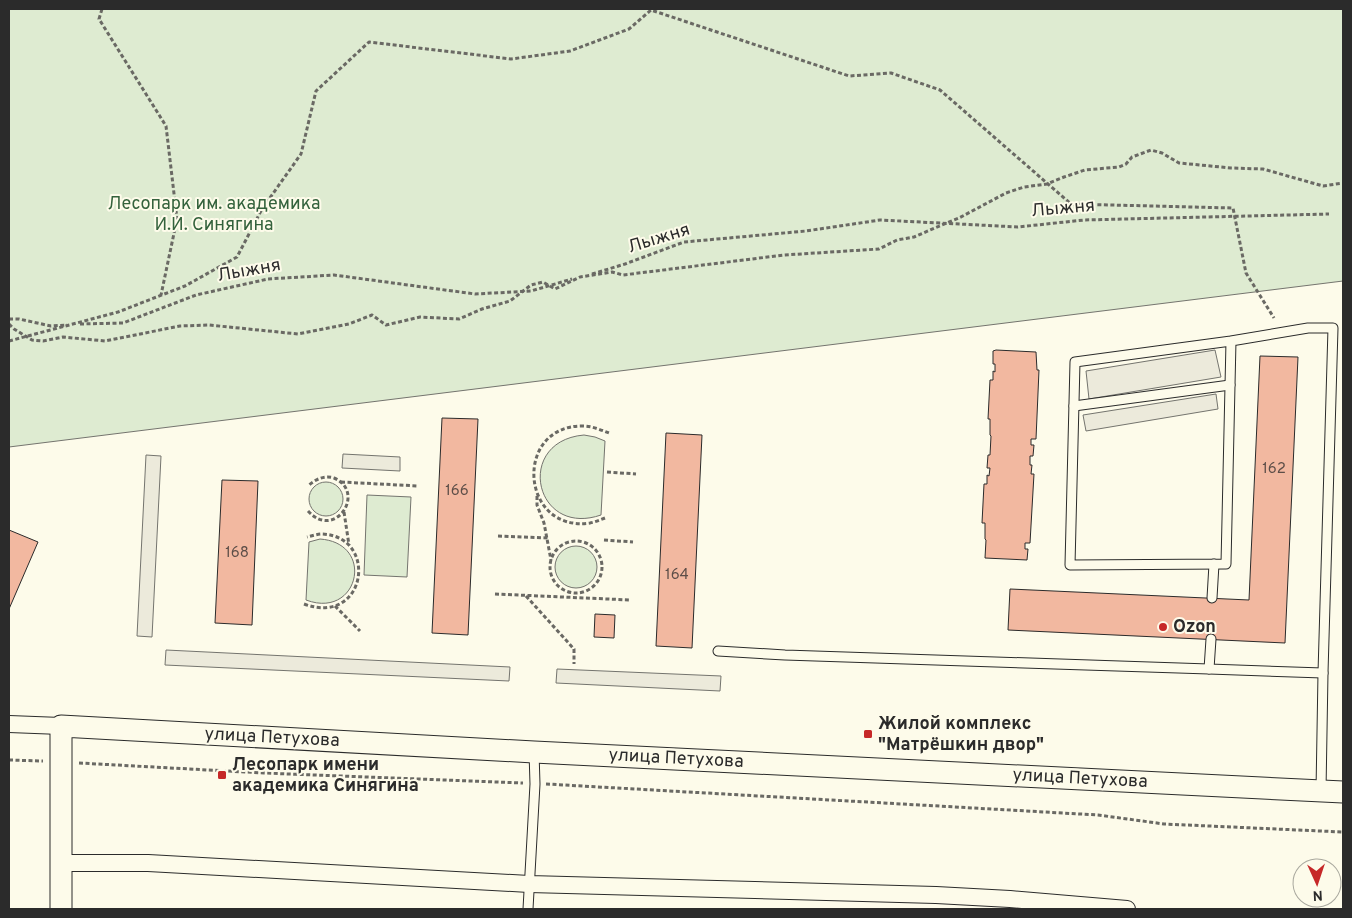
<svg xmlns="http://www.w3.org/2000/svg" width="1352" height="918" viewBox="0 0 1352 918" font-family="Overpass,sans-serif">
<rect width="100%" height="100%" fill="#fdfbea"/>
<g fill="#deebd1" stroke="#74746e">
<path d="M9,9H1343V281L9,447Z"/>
<path d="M584,435L595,437L605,441L601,515C534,538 514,441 584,435Z"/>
<circle cx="326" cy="499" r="17"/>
<path d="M367,495L411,497L407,577L364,575Z"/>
<path d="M320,539C376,543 359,620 306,600L309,542Z"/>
<circle cx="576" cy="567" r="21"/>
</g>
<g fill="#eceadb" stroke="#74746e">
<path d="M1215,350L1221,377L1089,399L1086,371Z"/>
<path d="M1216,394L1218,409L1086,431L1083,415Z"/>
<path d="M343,454L400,457V471L342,468Z"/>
<path d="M146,455L161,456L152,637L137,636Z"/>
<path d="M166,650L510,667L509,681L165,665Z"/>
<path d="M557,669L721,676L720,691L556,683Z"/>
</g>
<g fill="#f2b8a0" stroke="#2b2b2b">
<path d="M996,350L1036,352L1037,370H1039L1036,439H1031V445H1034L1033,456H1030V465H1032L1031,474H1034L1030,543H1025V549H1028L1027,560L985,558L986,540L985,539V523H982L984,484H987V475L989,476L990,468H987L988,455H990L991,436L990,435V419H988L990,380H993V371L995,372V364H993V351Z"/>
<path d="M1260,356L1298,357L1285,643L1008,630L1010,589L1249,600Z"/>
<path d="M442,418L478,419L468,635L432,633Z"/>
<path d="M666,433L702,435L692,648L656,646Z"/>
<path d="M222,480L258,481L252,625L215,623Z"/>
<path d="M9,530L38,542L9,609Z"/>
<path d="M595,614L615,615L614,638L594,637Z"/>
</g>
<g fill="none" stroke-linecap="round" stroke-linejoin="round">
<g stroke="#2b2b2b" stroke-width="11">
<g id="service">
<path d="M1231,341L1075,362L1070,565L1226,564L1231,341L1308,328H1333L1323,673L1321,791"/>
<path d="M1074,406L1230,385"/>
<path d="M1212,598L1214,564"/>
<path d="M1211,639L1209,669L1323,673"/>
<path d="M718,651L785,655L1209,669"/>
<path d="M528,909L535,784L534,752"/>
</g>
</g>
<g stroke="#2b2b2b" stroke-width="18">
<g id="minor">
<path d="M9,724L61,726"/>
<path d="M60,863H148L529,884L936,895L1010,899L1127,909"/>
</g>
</g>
<g stroke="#2b2b2b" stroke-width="23">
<path id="tertiary" d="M61,909V726L534,752L1343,792"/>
</g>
<g stroke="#6a6964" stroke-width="3" stroke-dasharray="4 2.5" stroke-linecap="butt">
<path d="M102,9L99,19L166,126L177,219L161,295"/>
<path d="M592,274L625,264L684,242L806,231L880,220L1018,227L1084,220L1329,214"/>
<path d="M9,319H19L51,326L67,325"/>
<path d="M9,324L14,329L32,340L43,341L63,337L105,341L180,326L209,325L298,334L349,324L372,315L386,325L420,317L459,319L482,309L510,301L531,285L543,282L555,289L580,277L612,272L623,275L784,255L879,249L897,240L914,237L944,224L959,218L1006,193L1024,187L1047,184L1064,177L1085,170L1119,167L1126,164L1132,157L1151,150L1162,153L1179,163L1231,168L1263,169L1323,186L1343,183"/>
<path d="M80,324L123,323L196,295L268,279L334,275L475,294L531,291L572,279"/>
<path d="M9,341L118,312L185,286L237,257L262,209L301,154L316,91L369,42L511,59L570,51L629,29L651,10L849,76L891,73L940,90L1071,204L1233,208L1246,273L1274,318"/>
<path d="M607,472L636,474"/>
<path d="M341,482L418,486"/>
<path d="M537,496V505L544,523L551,560"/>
<path d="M308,511C335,541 367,492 334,478C325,475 316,479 309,485"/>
<path d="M344,512L349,545"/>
<path d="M605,518C600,520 595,522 590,523C520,533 513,425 583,426C592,426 601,430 609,433"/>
<path d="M498,536L548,538"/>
<path d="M604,540L633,542"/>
<circle cx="576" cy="567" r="26"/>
<path d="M495,594L630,600"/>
<path d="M526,596L574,649V664"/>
<path d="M304,604C367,627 379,536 322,534C317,534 312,536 307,537"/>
<path d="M335,606L360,631"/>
<path d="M9,760L43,761"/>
<path d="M79,763L264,773L523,783"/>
<path d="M546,784L1098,815L1164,824L1343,832"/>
</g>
<use href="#service" stroke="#fdfbea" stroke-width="9"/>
<use href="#minor" stroke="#fdfbea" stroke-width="16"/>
<use href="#tertiary" stroke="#fdfbea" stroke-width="21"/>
</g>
<g fill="#c62828" stroke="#fdfbea" stroke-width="2">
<circle cx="1163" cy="627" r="5"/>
<rect x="863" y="729" width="10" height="10" rx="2.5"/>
<rect x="217" y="770" width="10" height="10" rx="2.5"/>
</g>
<g text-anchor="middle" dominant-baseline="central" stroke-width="4" stroke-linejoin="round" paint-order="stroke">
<g font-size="15" fill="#5d4e48">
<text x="1274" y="469">162</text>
<text x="457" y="491">166</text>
<text x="237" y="553">168</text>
<text x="677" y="575">164</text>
</g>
<g font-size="18" fill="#34623c" stroke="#fdfbea">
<text x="214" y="204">Лесопарк им. академика<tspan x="214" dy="21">И.И. Синягина</tspan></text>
</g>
<g font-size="18" fill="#2b2b2b" stroke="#fdfbea">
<text transform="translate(1063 209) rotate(-5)">Лыжня</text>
<text transform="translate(659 239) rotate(-17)">Лыжня</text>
<text transform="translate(249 271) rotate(-10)">Лыжня</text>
<text transform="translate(272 738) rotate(3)">улица Петухова</text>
<text transform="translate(676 759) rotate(3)">улица Петухова</text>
<text transform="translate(1080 779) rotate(3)">улица Петухова</text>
</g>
<g font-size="18" font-weight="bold" fill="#2b2b2b" stroke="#fdfbea" text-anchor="start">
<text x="1173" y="627">Ozon</text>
<text x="878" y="724">Жилой комплекс<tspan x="878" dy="21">"Матрёшкин двор"</tspan></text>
<text x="232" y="765">Лесопарк имени<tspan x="232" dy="21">академика Синягина</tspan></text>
</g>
</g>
<rect width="1352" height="918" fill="none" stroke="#2b2b2b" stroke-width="20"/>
<g transform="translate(1317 883) rotate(177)"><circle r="24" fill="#fdfbea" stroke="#a9a89e"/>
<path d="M0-4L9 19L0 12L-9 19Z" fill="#c62828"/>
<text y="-8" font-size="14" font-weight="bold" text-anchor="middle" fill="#2b2b2b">N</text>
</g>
</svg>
